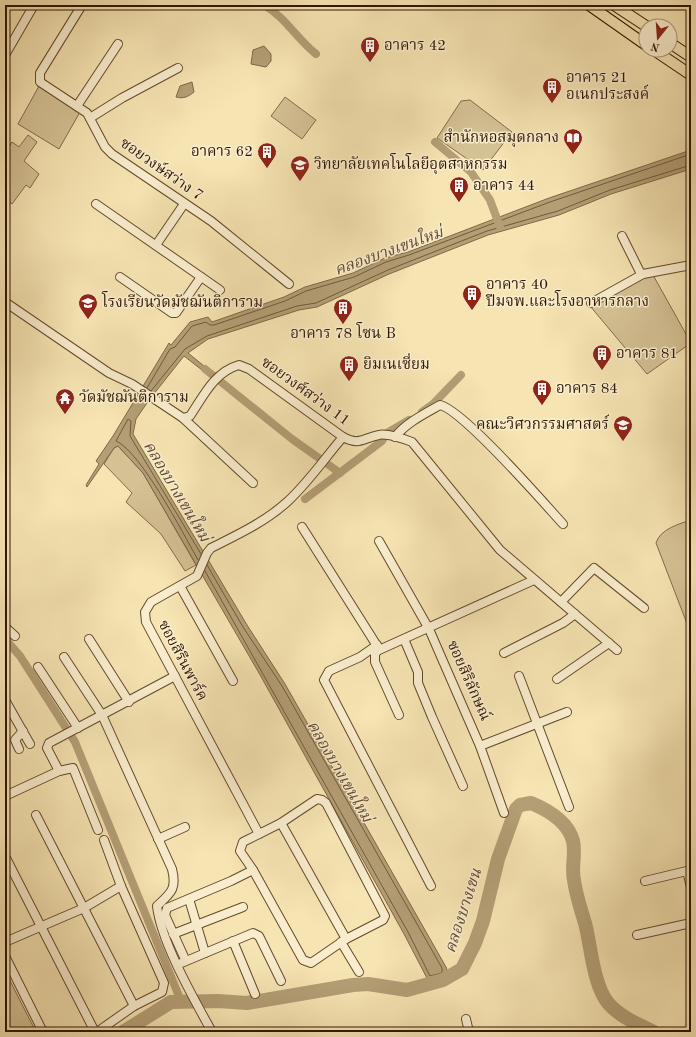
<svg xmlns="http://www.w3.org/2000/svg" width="696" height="1037" viewBox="0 0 696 1037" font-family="'Old Standard TT','Noto Serif Thai',serif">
<rect width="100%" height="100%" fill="#f6e4b2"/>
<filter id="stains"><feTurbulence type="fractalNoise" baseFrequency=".005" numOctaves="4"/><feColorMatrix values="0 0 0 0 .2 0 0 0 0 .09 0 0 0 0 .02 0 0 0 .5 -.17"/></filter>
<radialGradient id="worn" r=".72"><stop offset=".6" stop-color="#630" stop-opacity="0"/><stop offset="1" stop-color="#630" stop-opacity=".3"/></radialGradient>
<g fill="#d4c194" stroke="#826c4a">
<path d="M39,86L80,112L59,149L18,124Z"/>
<path d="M285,97L316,120L302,139L271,116Z"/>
<path d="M470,100L512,132L483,170L437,138L461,101Z"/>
<path d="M28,135L37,142L24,161L39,174L30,188L26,185L12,204L5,199V153L12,142L19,147Z"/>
<path d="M653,275L691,343L647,374L590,306L642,277Z"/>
<path d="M118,446L143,473L196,565L185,571L161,534L126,502L132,493L104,464L114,448Z"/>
<path d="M691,520V634L656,543C660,529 679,524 691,520Z"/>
<path d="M5,971L36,1032H5Z"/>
</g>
<g fill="#b39e75" stroke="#7f6846">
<path d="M264,46L271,54V61L266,67L251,64L253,50Z"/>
<path d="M192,82L194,92C188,97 183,99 176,97L180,86Z"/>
<path d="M691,150V169L611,194L559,215L488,235L389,274L317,307L299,310L208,339L188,353L214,374L211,377L184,356L149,400L136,419L133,434L247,625L285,684L446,967L449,975L429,982L404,934L259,673L143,473L118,446L114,448L87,487L86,485L99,464L96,461L113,436L169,343L171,345L190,322L208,317L212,322L284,297L305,287L353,273L385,258L408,252L549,198Z"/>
</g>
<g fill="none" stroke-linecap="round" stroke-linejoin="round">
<g stroke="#725a3a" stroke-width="1">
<path d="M147,388L170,349L175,347L192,326L206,322L210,325H214L285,301L306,291L354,277L386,262L409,255L550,202L691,154"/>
<path d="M151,391L185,349L207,336L297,306L316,303L388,270L487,231L558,211L610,190L691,165"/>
<path d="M198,560C183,533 141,452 116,441L128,419L131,421L130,436L201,554"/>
<path d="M205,571L408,932L430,976L442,973V968L282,686L243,627L207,565"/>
</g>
<g stroke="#b39e75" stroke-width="8">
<path d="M264,5C285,17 297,39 316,54"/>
<path d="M435,142L471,172L490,200L500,227"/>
<path d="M205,369L292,439L340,473"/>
<path d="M422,412L433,404L461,375"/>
<path d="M305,499L382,441L387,433L409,420"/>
<path d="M5,639L20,656L75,742L181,1001"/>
</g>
<path stroke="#b39e75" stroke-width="14" d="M123,1032L171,1002L218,1001L247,1003L353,985L368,984L407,990L443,980L462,969L475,943L483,921L498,859L516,809L520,805L531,803C548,810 568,822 573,841C576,853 571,868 574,880C576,896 582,912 586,927C591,949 594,986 608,1003C620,1017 638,1024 654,1032"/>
<g stroke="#624a2c" stroke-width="10">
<g id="minor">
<path d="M82,5L40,73V82L87,113L105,147L112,154L211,221L289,284"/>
<path d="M5,55L34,5"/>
<path d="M77,106L118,44"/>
<path d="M90,118L122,98L178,68"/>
<path d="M96,204L220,290"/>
<path d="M622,236L640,272L643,274"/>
<path d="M156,245L184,204"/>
<path d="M120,277L172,313H176L201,277"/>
<path d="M5,302L109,373L132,384L183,418L190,416C203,397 214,372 239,365L249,369L343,437C360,446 363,438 379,435C386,433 405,439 412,442L500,550L617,650"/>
<path d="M591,303L643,274L691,265"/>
<path d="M183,418L253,483"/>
<path d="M395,437C406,423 424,414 440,405C464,411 542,501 563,524"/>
<path d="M302,527L379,649"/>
<path d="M379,541L429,629L480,746L504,813"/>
<path d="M180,586L233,681"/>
<path d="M561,602L594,568L644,608"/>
<path d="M5,627L15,636"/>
<path d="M89,639L129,702"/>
<path d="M404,639L418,672V683L432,717L463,786"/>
<path d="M377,645L360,657L329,671L324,680L431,886"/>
<path d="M504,653L563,623L575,614"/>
<path d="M64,657L102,715L172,869C177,889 171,893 157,906C161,942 194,999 212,1032"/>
<path d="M38,667L78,728"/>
<path d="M519,676L569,807"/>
<path d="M557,679L609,643"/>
<path d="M5,700L30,744"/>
<path d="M399,715L375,662V653L379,650L534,580"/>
<path d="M480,746L567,712"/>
<path d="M19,749L15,740L23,731"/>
<path d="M59,771L47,748L49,743L175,676"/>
<path d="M5,796L59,771L73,768L98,830"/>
<path d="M317,799L322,800L326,803L385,916L383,920L346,939L311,963L303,960L253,870L240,851L243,842L281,823Z"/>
<path d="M36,815L134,1006"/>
<path d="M281,823L346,939"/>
<path d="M259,834L146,622L145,612L151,602L197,576L207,553L211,548C237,535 265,522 287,502C308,483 324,459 343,437"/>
<path d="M158,839L185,827"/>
<path d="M5,856L95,1032"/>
<path d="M687,871L691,887"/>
<path d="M645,881L691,870"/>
<path d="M189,899L205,953"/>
<path d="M173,934L243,907"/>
<path d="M637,935L691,923"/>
<path d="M233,941L255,994"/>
<path d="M5,942L84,908L121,886"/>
<path d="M341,942L359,972"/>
<path d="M5,956L43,1032"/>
<path d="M184,957L165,915L167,908L231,881L253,870"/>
<path d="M179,964L253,933L259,936L281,981"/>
<path d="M466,1019L469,1032"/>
<path d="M97,1032L134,1006L162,992L164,983L121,886L104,840"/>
</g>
</g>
<g stroke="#301600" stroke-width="12">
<g id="major">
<path d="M589,5L646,45"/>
<path d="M614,5L646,26"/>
<path d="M670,43L691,57"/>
<path d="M654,50L691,75"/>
</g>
</g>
<use href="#minor" stroke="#f9edcd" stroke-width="8"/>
<use href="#major" stroke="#f6e4b2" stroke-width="10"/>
</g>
<defs>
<g id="building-pin" transform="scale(1)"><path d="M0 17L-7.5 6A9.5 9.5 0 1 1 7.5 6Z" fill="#8f2418" stroke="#f9edcd"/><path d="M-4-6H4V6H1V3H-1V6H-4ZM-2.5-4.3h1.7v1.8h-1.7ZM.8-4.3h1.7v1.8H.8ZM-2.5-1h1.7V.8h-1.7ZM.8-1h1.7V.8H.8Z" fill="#fff"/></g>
<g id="library-pin" transform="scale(1)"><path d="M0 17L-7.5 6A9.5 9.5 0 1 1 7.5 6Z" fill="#8f2418" stroke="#f9edcd"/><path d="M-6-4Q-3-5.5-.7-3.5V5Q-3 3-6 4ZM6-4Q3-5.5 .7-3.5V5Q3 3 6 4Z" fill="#fff"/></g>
<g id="university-pin" transform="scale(1)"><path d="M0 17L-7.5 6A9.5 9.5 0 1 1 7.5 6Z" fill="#8f2418" stroke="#f9edcd"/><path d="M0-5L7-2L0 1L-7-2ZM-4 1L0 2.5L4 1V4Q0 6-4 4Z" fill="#fff"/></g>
<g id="school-pin" transform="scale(1)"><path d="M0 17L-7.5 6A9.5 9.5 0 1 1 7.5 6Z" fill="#8f2418" stroke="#f9edcd"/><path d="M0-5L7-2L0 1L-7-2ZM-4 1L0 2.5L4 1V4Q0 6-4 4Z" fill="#fff"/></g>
<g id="temple-pin" transform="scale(1)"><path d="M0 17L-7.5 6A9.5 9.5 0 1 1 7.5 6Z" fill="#8f2418" stroke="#f9edcd"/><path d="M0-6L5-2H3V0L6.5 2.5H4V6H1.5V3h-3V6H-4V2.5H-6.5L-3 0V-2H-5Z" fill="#fff"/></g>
</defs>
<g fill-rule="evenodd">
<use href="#building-pin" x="370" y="46"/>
<use href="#building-pin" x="552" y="87"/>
<use href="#library-pin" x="573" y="138"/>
<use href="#building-pin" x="267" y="152"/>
<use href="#university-pin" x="300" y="165"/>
<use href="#building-pin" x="459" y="186"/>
<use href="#building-pin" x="472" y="294"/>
<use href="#school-pin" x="88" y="303"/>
<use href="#building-pin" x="343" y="308"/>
<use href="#building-pin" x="602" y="354"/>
<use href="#building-pin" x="349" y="365"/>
<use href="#building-pin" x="542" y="389"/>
<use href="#temple-pin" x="65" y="398"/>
<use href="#university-pin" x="623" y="425"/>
</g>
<g text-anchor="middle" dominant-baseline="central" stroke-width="3" stroke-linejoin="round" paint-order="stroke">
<g font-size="15" fill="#301600" stroke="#f9edcd" text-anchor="start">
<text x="384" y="46">อาคาร 42</text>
<text x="566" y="78">อาคาร 21<tspan x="566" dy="17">อเนกประสงค์</tspan></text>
<text x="559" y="138" text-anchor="end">สำนักหอสมุดกลาง</text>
<text x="253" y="152" text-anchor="end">อาคาร 62</text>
<text x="314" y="165">วิทยาลัยเทคโนโลยีอุตสาหกรรม</text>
<text x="473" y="186">อาคาร 44</text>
<text x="486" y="285">อาคาร 40<tspan x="486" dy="17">ปีมจพ.และโรงอาหารกลาง</tspan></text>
<text x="102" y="303">โรงเรียนวัดมัชฌันติการาม</text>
<text x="343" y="334" text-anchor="middle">อาคาร 78 โซน B</text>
<text x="616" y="354">อาคาร 81</text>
<text x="363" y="365">ยิมเนเซี่ยม</text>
<text x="556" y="389">อาคาร 84</text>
<text x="79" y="398">วัดมัชฌันติการาม</text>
<text x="609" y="425" text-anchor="end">คณะวิศวกรรมศาสตร์</text>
</g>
<g font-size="15" fill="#301600" stroke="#f9edcd">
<text transform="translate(161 170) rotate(35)">ซอยวงษ์สว่าง 7</text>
<text transform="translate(305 392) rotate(36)">ซอยวงศ์สว่าง 11</text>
<text transform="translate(182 661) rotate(62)">ซอยสิรีนพาร์ค</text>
<text transform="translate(468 681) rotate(66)">ซอยสิริลักษณ์</text>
</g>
<g font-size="16" font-style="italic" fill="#644c2f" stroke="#f9edcd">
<text transform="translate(389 252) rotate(-20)">คลองบางเขนใหม่</text>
<text transform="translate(176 492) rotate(59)">คลองบางเขนใหม่</text>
<text transform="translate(339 772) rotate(60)">คลองบางเขนใหม่</text>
<text transform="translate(464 911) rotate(-72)">คลองบางเขน</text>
</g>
</g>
<rect width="696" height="1037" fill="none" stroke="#f6e4b2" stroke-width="20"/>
<rect x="6" y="6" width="684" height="1025" fill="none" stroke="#301600" stroke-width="2"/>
<rect x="10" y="10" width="676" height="1017" fill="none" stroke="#301600"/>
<g transform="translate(658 38) rotate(197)"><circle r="19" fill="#f9edcd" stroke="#a9977b"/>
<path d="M0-3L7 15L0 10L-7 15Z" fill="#8f2418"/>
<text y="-6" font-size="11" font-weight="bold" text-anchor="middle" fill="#301600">N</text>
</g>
<rect width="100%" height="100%" filter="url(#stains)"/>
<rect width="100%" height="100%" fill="url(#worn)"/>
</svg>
